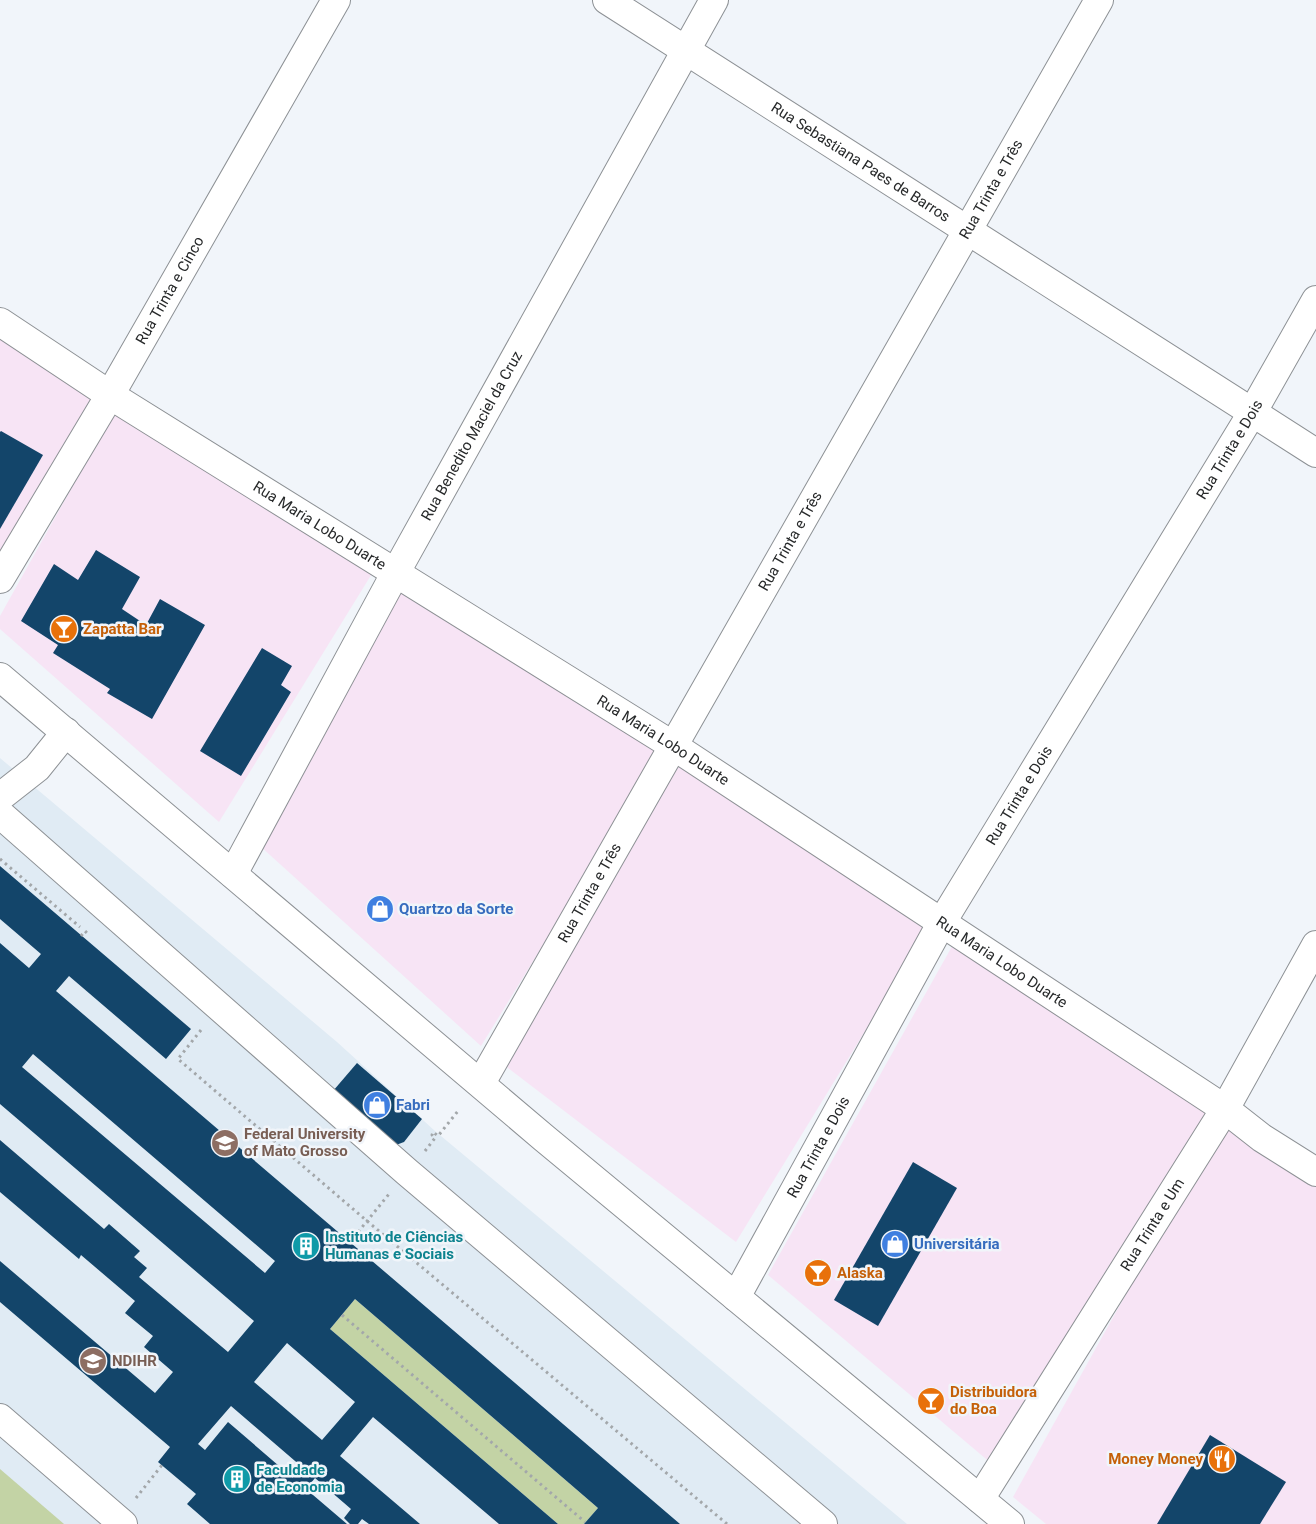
<svg xmlns="http://www.w3.org/2000/svg" width="1316" height="1524" viewBox="0 0 1316 1524" font-family="Roboto,sans-serif">
<rect width="100%" height="100%" fill="#f1f5fa"/>
<g fill="#f7e4f5">
<path d="M0,332L103,399L0,572Z"/>
<path d="M118,405L373,572L219,822L0,629V616Z"/>
<path d="M405,586L661,753L481,1046L260,846Z"/>
<path d="M677,753L933,920L736,1242L504,1065Z"/>
<path d="M955,941L1210,1107L992,1464L768,1275Z"/>
<path d="M1222,1122L1316,1183V1524H1046L1013,1497Z"/>
</g>
<path fill="#e0ebf4" d="M0,758L337,1042L435,1131L907,1524H0Z"/>
<g fill="#c3d3a5">
<path d="M355,1299L598,1508L584,1524H558L330,1329Z"/>
<path d="M0,1469L64,1524H0Z"/>
</g>
<g fill="#13456a" fill-rule="evenodd">
<path d="M1,431L43,455L0,529V432Z"/>
<path d="M96,550L140,577L122,609L146,625L160,599L205,625L152,719L107,693L110,689L53,653L58,645L21,621L54,564L78,580Z"/>
<path d="M262,648L292,666L281,685L291,692L241,776L200,751Z"/>
<path d="M0,866L191,1029L166,1059L69,976L56,991L680,1524H584L598,1508L355,1299L330,1329L558,1524H499L373,1417L340,1456L420,1524H369L362,1519L358,1524H350L344,1518L351,1509L315,1478L306,1489L347,1524H210L187,1504L196,1494L158,1462L170,1447L0,1302V1261L155,1393L173,1372L144,1347L153,1336L125,1313L135,1301L81,1255L79,1259L0,1192V1140L104,1229L109,1224L140,1251L134,1257L147,1268L139,1277L228,1352L254,1321L0,1104V943L29,968L41,954L0,919ZM33,1054L275,1261L265,1273L22,1067ZM287,1343L355,1402L322,1440L254,1382ZM231,1406L302,1467L293,1478L228,1422L205,1450L198,1444Z"/>
<path d="M357,1063L422,1119L404,1142L396,1145L333,1091Z"/>
<path d="M913,1162L957,1188L878,1326L834,1300Z"/>
<path d="M1210,1435L1286,1482L1260,1524H1157Z"/>
</g>
<g fill="none" stroke-linecap="round" stroke-linejoin="round">
<g stroke="#8d9195" stroke-width="30">
<g id="minor">
<path id="s1" d="M607,0L1316,453"/>
<path id="s2" d="M0,322L110,395L672,745L1225,1109L1262,1138L1316,1172"/>
<path id="s3" d="M0,579L110,395L336,0"/>
<path d="M0,677L544,1138L1010,1524"/>
<path d="M0,797L37,768L66,732"/>
<path d="M0,814L407,1172L823,1524"/>
<path id="s4" d="M233,874L396,572L714,0"/>
<path id="s5" d="M481,1083L1099,0"/>
<path id="s6" d="M736,1297L942,922L1252,413L1316,300"/>
<path d="M0,1418L123,1524"/>
<path id="s7" d="M980,1499L1225,1109L1316,945"/>
</g>
</g>
<g stroke="#a3a7aa" stroke-width="3" stroke-dasharray="2.5 4" stroke-linecap="butt">
<path d="M0,859L80,927"/>
<path d="M81,936L85,931L88,934"/>
<path d="M201,1030L178,1059L367,1221L727,1524"/>
<path d="M425,1151L435,1138L432,1135L433,1132L438,1136L458,1111"/>
<path d="M350,1242L389,1194"/>
<path d="M342,1315L585,1522"/>
<path d="M136,1498L162,1465"/>
</g>
<use href="#minor" stroke="#fff" stroke-width="28"/>
</g>
<defs>
<g id="bar-disc" transform="scale(1.4375)"><circle r="9.5" fill="#e8710a" stroke="#f1f5fa"/><path d="M-6-5H6L.8 .8V4.5H3.5V6h-7V4.5H-.8V.8Z" fill="#fff"/></g>
<g id="shop-disc" transform="scale(1.4375)"><circle r="9.5" fill="#3f7fe0" stroke="#f1f5fa"/><path d="M-5-2.5h2.3a2.7 3.5 0 0 1 5.4 0H5L5.5 6h-11ZM-1.5-2.5h3a1.5 2.3 0 0 0-3 0Z" fill="#fff"/></g>
<g id="university-disc" transform="scale(1.4375)"><circle r="9.5" fill="#8d6e63" stroke="#f1f5fa"/><path d="M0-5L7-2L0 1L-7-2ZM-4 1L0 2.5L4 1V4Q0 6-4 4Z" fill="#fff"/></g>
<g id="building-disc" transform="scale(1.4375)"><circle r="9.5" fill="#0f9aa8" stroke="#f1f5fa"/><path d="M-4-6H4V6H1V3H-1V6H-4ZM-2.5-4.3h1.7v1.8h-1.7ZM.8-4.3h1.7v1.8H.8ZM-2.5-1h1.7V.8h-1.7ZM.8-1h1.7V.8H.8Z" fill="#fff"/></g>
<g id="restaurant-disc" transform="scale(1.4375)"><circle r="9.5" fill="#e8710a" stroke="#f1f5fa"/><path d="M-5-6h1v4h1v-4h1v4h1v-4h1v5L-1.5 .5V6h-2V.5L-5-1ZM5-6V6H3V1.5H1.5Q1.5-4 5-6Z" fill="#fff"/></g>
</defs>
<g fill-rule="evenodd">
<use href="#bar-disc" x="64" y="629"/>
<use href="#shop-disc" x="380" y="909"/>
<use href="#shop-disc" x="377" y="1105"/>
<use href="#university-disc" x="225" y="1143"/>
<use href="#shop-disc" x="895" y="1244"/>
<use href="#building-disc" x="306" y="1246"/>
<use href="#bar-disc" x="818" y="1273"/>
<use href="#university-disc" x="93" y="1361"/>
<use href="#bar-disc" x="931" y="1401"/>
<use href="#restaurant-disc" x="1222" y="1459"/>
<use href="#building-disc" x="237" y="1479"/>
</g>
<g text-anchor="middle" dominant-baseline="central" stroke-width="5" stroke-linejoin="round" paint-order="stroke">
<g font-size="15" fill="#27292a" stroke="#f1f5fa">
<text stroke="none"><textPath href="#s1" startOffset="301">Rua Sebastiana Paes de Barros</textPath></text>
<text stroke="none"><textPath href="#s5" startOffset="1029">Rua Trinta e Três</textPath></text>
<text stroke="none"><textPath href="#s3" startOffset="335">Rua Trinta e Cinco</textPath></text>
<text stroke="none"><textPath href="#s4" startOffset="499">Rua Benedito Maciel da Cruz</textPath></text>
<text stroke="none"><textPath href="#s6" startOffset="981">Rua Trinta e Dois</textPath></text>
<text stroke="none"><textPath href="#s2" startOffset="379">Rua Maria Lobo Duarte</textPath></text>
<text stroke="none"><textPath href="#s5" startOffset="624">Rua Trinta e Três</textPath></text>
<text stroke="none"><textPath href="#s2" startOffset="784">Rua Maria Lobo Duarte</textPath></text>
<text stroke="none"><textPath href="#s6" startOffset="576">Rua Trinta e Dois</textPath></text>
<text stroke="none"><textPath href="#s5" startOffset="219">Rua Trinta e Três</textPath></text>
<text stroke="none"><textPath href="#s2" startOffset="1189">Rua Maria Lobo Duarte</textPath></text>
<text stroke="none"><textPath href="#s6" startOffset="171">Rua Trinta e Dois</textPath></text>
<text stroke="none"><textPath href="#s7" startOffset="324">Rua Trinta e Um</textPath></text>
</g>
<g font-size="15" font-weight="bold" fill="#c56008" stroke="#f1f5fa" text-anchor="start">
<text x="83" y="629">Zapatta Bar</text>
<text x="837" y="1273">Alaska</text>
<text x="950" y="1392">Distribuidora<tspan x="950" dy="17">do Boa</tspan></text>
<text x="1203" y="1459" text-anchor="end">Money Money</text>
</g>
<g font-size="15" font-weight="bold" fill="#366cbe" stroke="#f1f5fa" text-anchor="start">
<text x="399" y="909">Quartzo da Sorte</text>
<text x="396" y="1105">Fabri</text>
<text x="914" y="1244">Universitária</text>
</g>
<g font-size="15" font-weight="bold" fill="#785e54" stroke="#f1f5fa" text-anchor="start">
<text x="244" y="1134">Federal University<tspan x="244" dy="17">of Mato Grosso</tspan></text>
<text x="112" y="1361">NDIHR</text>
</g>
<g font-size="15" font-weight="bold" fill="#0d838f" stroke="#f1f5fa" text-anchor="start">
<text x="325" y="1237">Instituto de Ciências<tspan x="325" dy="17">Humanas e Sociais</tspan></text>
<text x="256" y="1470">Faculdade<tspan x="256" dy="17">de Economia</tspan></text>
</g>
</g>
</svg>
